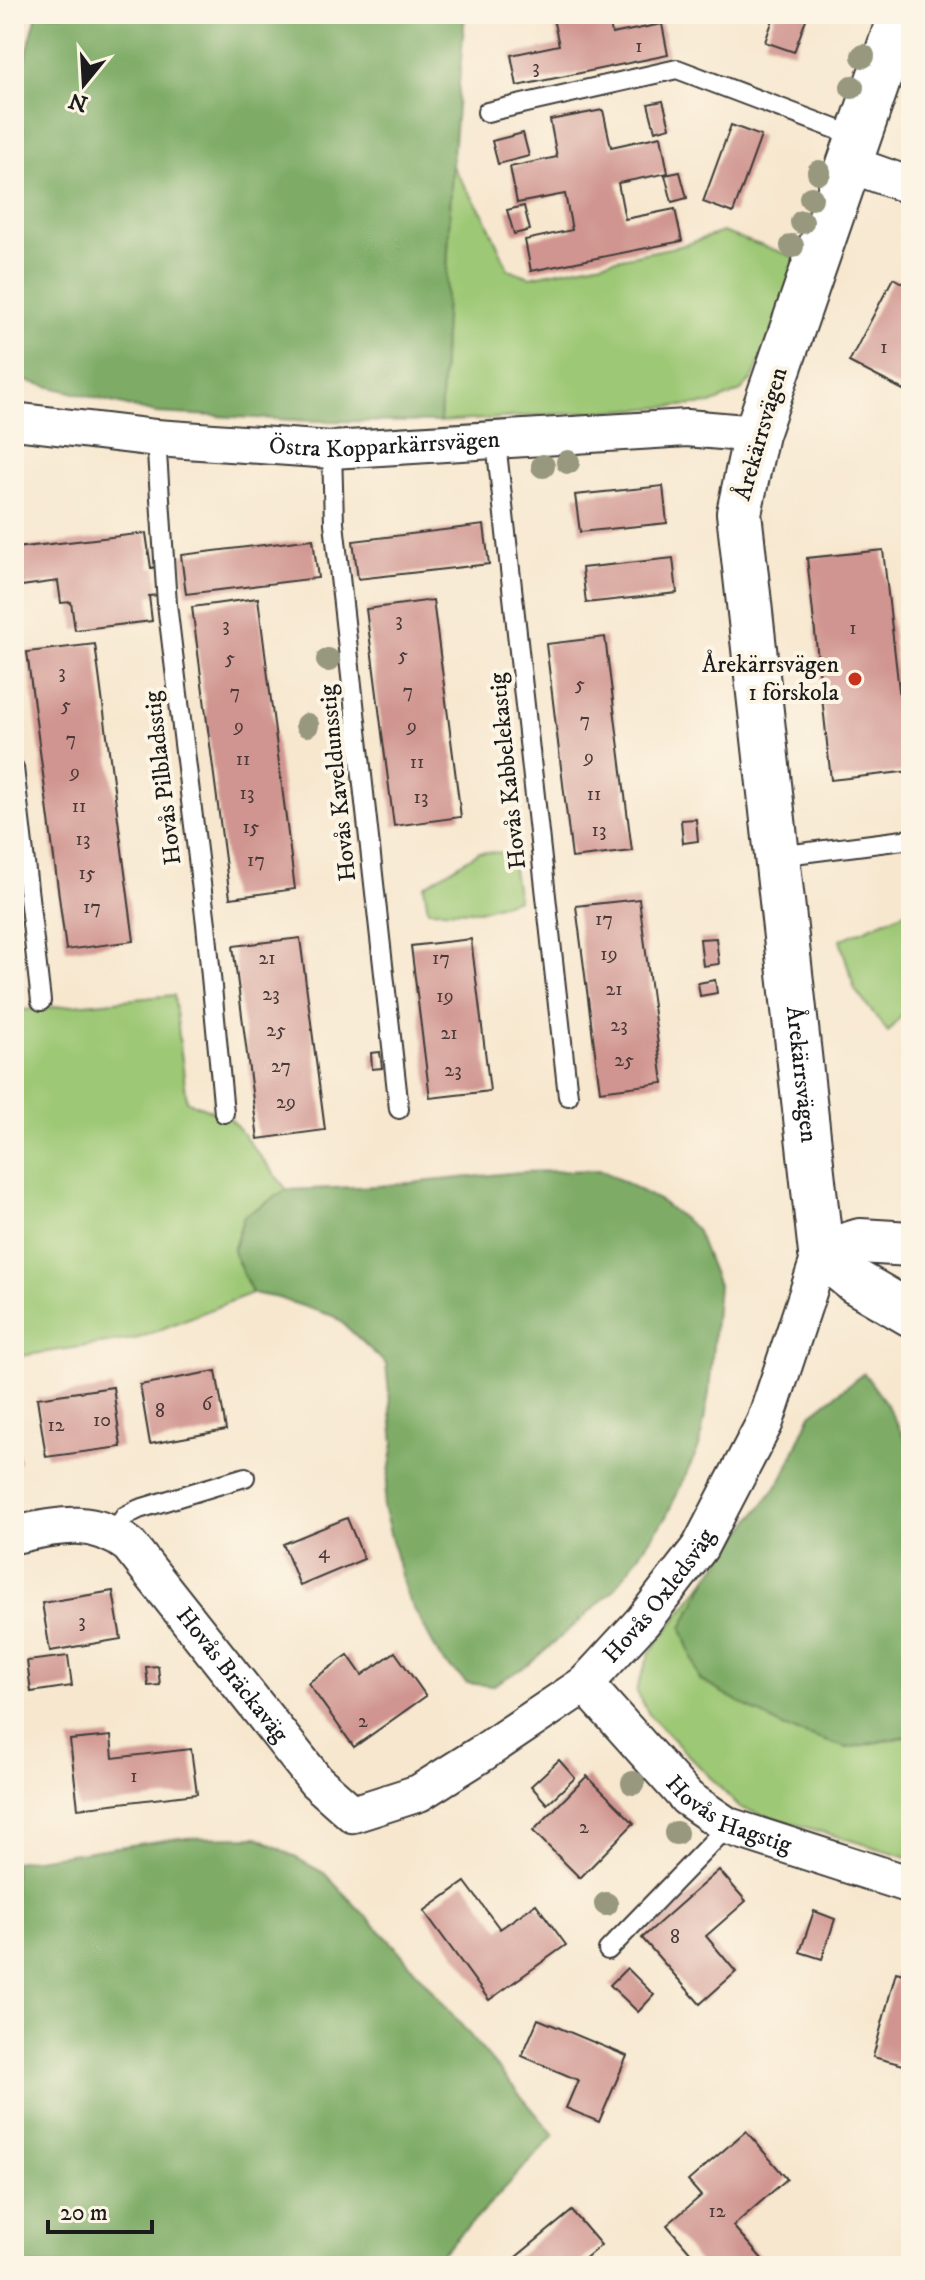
<svg xmlns="http://www.w3.org/2000/svg" width="925" height="2280" viewBox="0 0 925 2280" font-family="'IM FELL DW Pica',serif">
<rect width="100%" height="100%" fill="#fcf5e5"/>
<filter id="ink" filterUnits="userSpaceOnUse"><feTurbulence type="fractalNoise" baseFrequency=".0125" numOctaves="2"/><feDisplacementMap in="SourceGraphic" scale="16" xChannelSelector="R" yChannelSelector="G"/><feConvolveMatrix kernelMatrix="1 2 1 2 8 2 1 2 1" color-interpolation-filters="sRGB"/></filter>
<filter id="wash" filterUnits="userSpaceOnUse"><feTurbulence type="fractalNoise" baseFrequency=".006" numOctaves="4" result="noise"/><feDisplacementMap in="SourceGraphic" scale="32" xChannelSelector="R" yChannelSelector="G"/><feGaussianBlur stdDeviation="1.8" result="paint"/><feColorMatrix in="noise" values="0 0 0 0 0 0 0 0 0 0 0 0 0 0 0 0 0 1.4 0 .05"/><feComposite in="paint" operator="in"/></filter>
<g filter="url(#wash)">
<rect width="100%" height="100%" fill="#f7e7cf"/>
<g fill="#9dc875" stroke="#5c7248" stroke-width="2">
<path d="M452,166L485,217L508,269L530,277L684,245L722,232L801,259L753,378L741,391L711,404L440,422Z"/>
<path d="M479,852L510,853L518,899L479,911L428,910L424,886Z"/>
<path d="M911,909V1004L888,1032L855,990L840,940Z"/>
<path d="M174,995L187,1101L230,1118L287,1190L244,1216L233,1251L252,1293L139,1338L14,1357V1011Z"/>
<path d="M709,1576L682,1628L847,1748L908,1736L911,1733V1858L740,1808L650,1716L636,1691L650,1652Z"/>
</g>
<g fill="#7eac66" stroke="#4d6441" stroke-width="2">
<path d="M37,14H465L452,166L440,422L313,421L156,413L14,378V102Z"/>
<path d="M601,1170L662,1202L696,1229L718,1285L709,1393L699,1447L666,1517L614,1590L530,1664L492,1686L467,1683L441,1659L406,1594L383,1507L394,1443L386,1364L336,1317L278,1298L252,1293L233,1251L244,1216L287,1190L379,1186L521,1172Z"/>
<path d="M864,1373L885,1402L911,1450V1733L908,1736L847,1748L783,1727L700,1680L682,1628L709,1576L782,1479L811,1414Z"/>
<path d="M258,1837L324,1873L393,1944L554,2135L480,2215L428,2266H14V1862L179,1838Z"/>
</g>
<g id="blocks">
<g fill="#d09590">
<path d="M552,14H608L612,34L662,24L668,55L517,86L511,55L559,45Z"/>
<path d="M665,14H681V17L666,21Z"/>
<path d="M775,14H808L794,52L765,42Z"/>
<path d="M663,101L670,127L655,131L648,104Z"/>
<path d="M603,110L611,147L661,136L668,173L618,183L625,219L675,209L682,241L531,271L525,240L572,230L565,194L517,203L510,167L557,157L550,120Z"/>
<path d="M731,125L761,136L733,213L703,202Z"/>
<path d="M523,133L529,156L498,164L492,141Z"/>
<path d="M680,172L687,198L672,202L665,175Z"/>
<path d="M524,206L530,230L514,234L507,210Z"/>
<path d="M893,278L911,288V321L907,329L911,332V394L849,362Z"/>
<path d="M663,486L667,523L580,532L575,495Z"/>
<path d="M484,525L489,564L358,579L353,541Z"/>
<path d="M146,533L151,568L156,567L159,595L149,596L152,621L75,630L71,602L61,603L58,581L21,586L16,548Z"/>
<path d="M313,539L318,578L186,594L181,555Z"/>
<path d="M883,550L900,699L911,698V771L831,780L807,558Z"/>
<path d="M673,558L677,593L586,603L582,568Z"/>
<path d="M258,598L295,889L230,898L192,607Z"/>
<path d="M433,600L461,817L394,826L366,609Z"/>
<path d="M605,637L632,851L572,858L546,644Z"/>
<path d="M95,644L134,941L66,950L27,652Z"/>
<path d="M696,819L698,841L683,843L681,820Z"/>
<path d="M639,899L663,1083L600,1091L576,906Z"/>
<path d="M300,938L325,1130L258,1139L233,946Z"/>
<path d="M716,938L719,964L703,966L700,939Z"/>
<path d="M471,939L490,1091L430,1098L411,946Z"/>
<path d="M715,980L717,993L700,996L698,983Z"/>
<path d="M380,1052L382,1068L372,1069L371,1053Z"/>
<path d="M216,1371L226,1430L150,1444L140,1385Z"/>
<path d="M113,1387L121,1447L46,1457L37,1398Z"/>
<path d="M16,1436L20,1463L14,1464V1437Z"/>
<path d="M347,1518L364,1559L300,1586L283,1544Z"/>
<path d="M113,1591L121,1639L50,1651L42,1603Z"/>
<path d="M395,1652L426,1696L354,1747L308,1683L348,1655L362,1675Z"/>
<path d="M68,1656L72,1686L31,1692L27,1661Z"/>
<path d="M158,1666L160,1685L148,1686L146,1667Z"/>
<path d="M111,1736L113,1758L191,1749L197,1794L78,1808L70,1740Z"/>
<path d="M559,1760L575,1778L547,1804L531,1786Z"/>
<path d="M587,1776L634,1823L580,1878L533,1831Z"/>
<path d="M719,1870L746,1901L706,1936L736,1972L700,2004L642,1938Z"/>
<path d="M465,1882L500,1929L536,1904L566,1945L489,2000L424,1911Z"/>
<path d="M814,1911L835,1919L822,1959L800,1952Z"/>
<path d="M627,1968L654,1995L638,2012L610,1985Z"/>
<path d="M896,1972L911,1976V2067L873,2057Z"/>
<path d="M538,2019L627,2056L599,2122L566,2108L578,2080L522,2056Z"/>
<path d="M746,2131L787,2179L733,2226L763,2260L756,2266H702L667,2225L701,2196L688,2181Z"/>
<path d="M572,2211L601,2245L576,2266H505Z"/>
</g>
</g>
</g>
<g filter="url(#ink)">
<use href="#blocks" fill-opacity="0" stroke="#3d3a37" stroke-width="2"/>
<g fill="none" stroke-linecap="round" stroke-linejoin="round">
<g stroke="#3d3a37" stroke-width="22">
<g id="service">
<path d="M487,112L677,69L857,137"/>
<path d="M156,438L167,604L206,924L224,1113"/>
<path d="M496,442L568,1096"/>
<path d="M332,450L334,523L399,1109"/>
<path d="M14,768L41,1001"/>
<path d="M778,856L911,839"/>
<path d="M113,1533L125,1516L139,1509L245,1477"/>
<path d="M608,1950L728,1826"/>
</g>
</g>
<g stroke="#3d3a37" stroke-width="40">
<g id="minor">
<path d="M849,164L911,186"/>
<path id="s1" d="M14,421L156,438L332,450L687,428L756,434"/>
<path id="s2" d="M14,1535C58,1526 90,1516 129,1545L316,1781L353,1814L419,1793L481,1754L585,1684L643,1621L700,1547L765,1422L821,1253"/>
<path id="s3" d="M585,1684L687,1798L728,1826L911,1885"/>
</g>
</g>
<g stroke="#3d3a37" stroke-width="48">
<g id="tertiary">
<path id="s4" d="M901,14L756,434L739,513L821,1253L856,1282L911,1314"/>
<path d="M821,1253L860,1241L911,1244"/>
</g>
</g>
<use href="#service" stroke="#fff" stroke-width="18"/>
<use href="#minor" stroke="#fff" stroke-width="36"/>
<use href="#tertiary" stroke="#fff" stroke-width="44"/>
</g>
<g fill="#97987e">
<circle cx="863" cy="56" r="12"/>
<circle cx="852" cy="87" r="12"/>
<circle cx="819" cy="172" r="12"/>
<circle cx="811" cy="198" r="12"/>
<circle cx="802" cy="222" r="12"/>
<circle cx="792" cy="246" r="12"/>
<circle cx="568" cy="462" r="12"/>
<circle cx="543" cy="466" r="12"/>
<circle cx="328" cy="660" r="12"/>
<circle cx="307" cy="725" r="12"/>
<circle cx="633" cy="1783" r="12"/>
<circle cx="676" cy="1833" r="12"/>
<circle cx="606" cy="1904" r="12"/>
</g>
</g>
<circle fill="#c8321e" stroke="#fcf5e5" stroke-width="3" cx="855" cy="679" r="8"/>
<g text-anchor="middle" dominant-baseline="central" stroke-width="8" stroke-linejoin="round" paint-order="stroke">
<g font-size="20" fill="#493a39">
<text x="639" y="46">1</text>
<text x="536" y="67">3</text>
<text x="884" y="347">1</text>
<text x="399" y="620">3</text>
<text x="226" y="625">3</text>
<text x="853" y="628">1</text>
<text x="403" y="655">5</text>
<text x="230" y="658">5</text>
<text x="62" y="672">3</text>
<text x="580" y="684">5</text>
<text x="408" y="691">7</text>
<text x="235" y="692">7</text>
<text x="66" y="705">5</text>
<text x="585" y="720">7</text>
<text x="239" y="726">9</text>
<text x="412" y="726">9</text>
<text x="71" y="739">7</text>
<text x="589" y="757">9</text>
<text x="243" y="759">11</text>
<text x="417" y="762">11</text>
<text x="75" y="772">9</text>
<text x="247" y="793">13</text>
<text x="594" y="794">11</text>
<text x="421" y="797">13</text>
<text x="79" y="806">11</text>
<text x="251" y="827">15</text>
<text x="599" y="830">13</text>
<text x="83" y="839">13</text>
<text x="256" y="860">17</text>
<text x="87" y="873">15</text>
<text x="92" y="907">17</text>
<text x="604" y="919">17</text>
<text x="609" y="954">19</text>
<text x="267" y="958">21</text>
<text x="441" y="958">17</text>
<text x="614" y="989">21</text>
<text x="271" y="994">23</text>
<text x="445" y="996">19</text>
<text x="619" y="1025">23</text>
<text x="276" y="1030">25</text>
<text x="449" y="1033">21</text>
<text x="624" y="1060">25</text>
<text x="281" y="1066">27</text>
<text x="453" y="1070">23</text>
<text x="286" y="1102">29</text>
<text x="207" y="1404">6</text>
<text x="160" y="1411">8</text>
<text x="102" y="1420">10</text>
<text x="56" y="1425">12</text>
<text x="324" y="1552">4</text>
<text x="82" y="1621">3</text>
<text x="363" y="1721">2</text>
<text x="134" y="1776">1</text>
<text x="584" y="1827">2</text>
<text x="675" y="1937">8</text>
<text x="717" y="2211">12</text>
</g>
<g font-size="24" fill="#1c1c1c" stroke="#fcf5e5">
<text transform="translate(761 434) rotate(-74)">Årekärrsvägen</text>
<text stroke="none"><textPath href="#s1" startOffset="372">Östra Kopparkärrsvägen</textPath></text>
<text transform="translate(508 771) rotate(-96)">Hovås Kabbelekastig</text>
<text transform="translate(163 778) rotate(-97)">Hovås Pilbladsstig</text>
<text transform="translate(338 783) rotate(-96)">Hovås Kaveldunsstig</text>
<text stroke="none"><textPath href="#s4" startOffset="1090">Årekärrsvägen</textPath></text>
<text stroke="none"><textPath href="#s2" startOffset="854">Hovås Oxledsväg</textPath></text>
<text stroke="none"><textPath href="#s2" startOffset="286">Hovås Bräckaväg</textPath></text>
<text stroke="none"><textPath href="#s3" startOffset="198">Hovås Hagstig</textPath></text>
</g>
<g font-size="24" fill="#1c1c1c" stroke="#fcf5e5" text-anchor="end">
<text x="839" y="665">Årekärrsvägen<tspan x="839" dy="28">1 förskola</tspan></text>
</g>
</g>
<rect width="925" height="2280" fill="none" stroke="#fcf5e5" stroke-width="48"/>
<g transform="translate(84 84) rotate(198)" stroke="#fcf5e5" stroke-width="6" paint-order="stroke">
<path d="M0-6L14 30L0 20L-14 30Z" fill="#1c1c1c"/>
<text y="-12" font-size="22" font-weight="bold" text-anchor="middle" fill="#1c1c1c">N</text>
</g>
<path d="M48 2220v12h104v-12" fill="none" stroke="#1c1c1c" stroke-width="4"/>
<text x="60" y="2220" font-size="24" fill="#1c1c1c" stroke="#fcf5e5" stroke-width="6" paint-order="stroke">20 m</text>
</svg>
